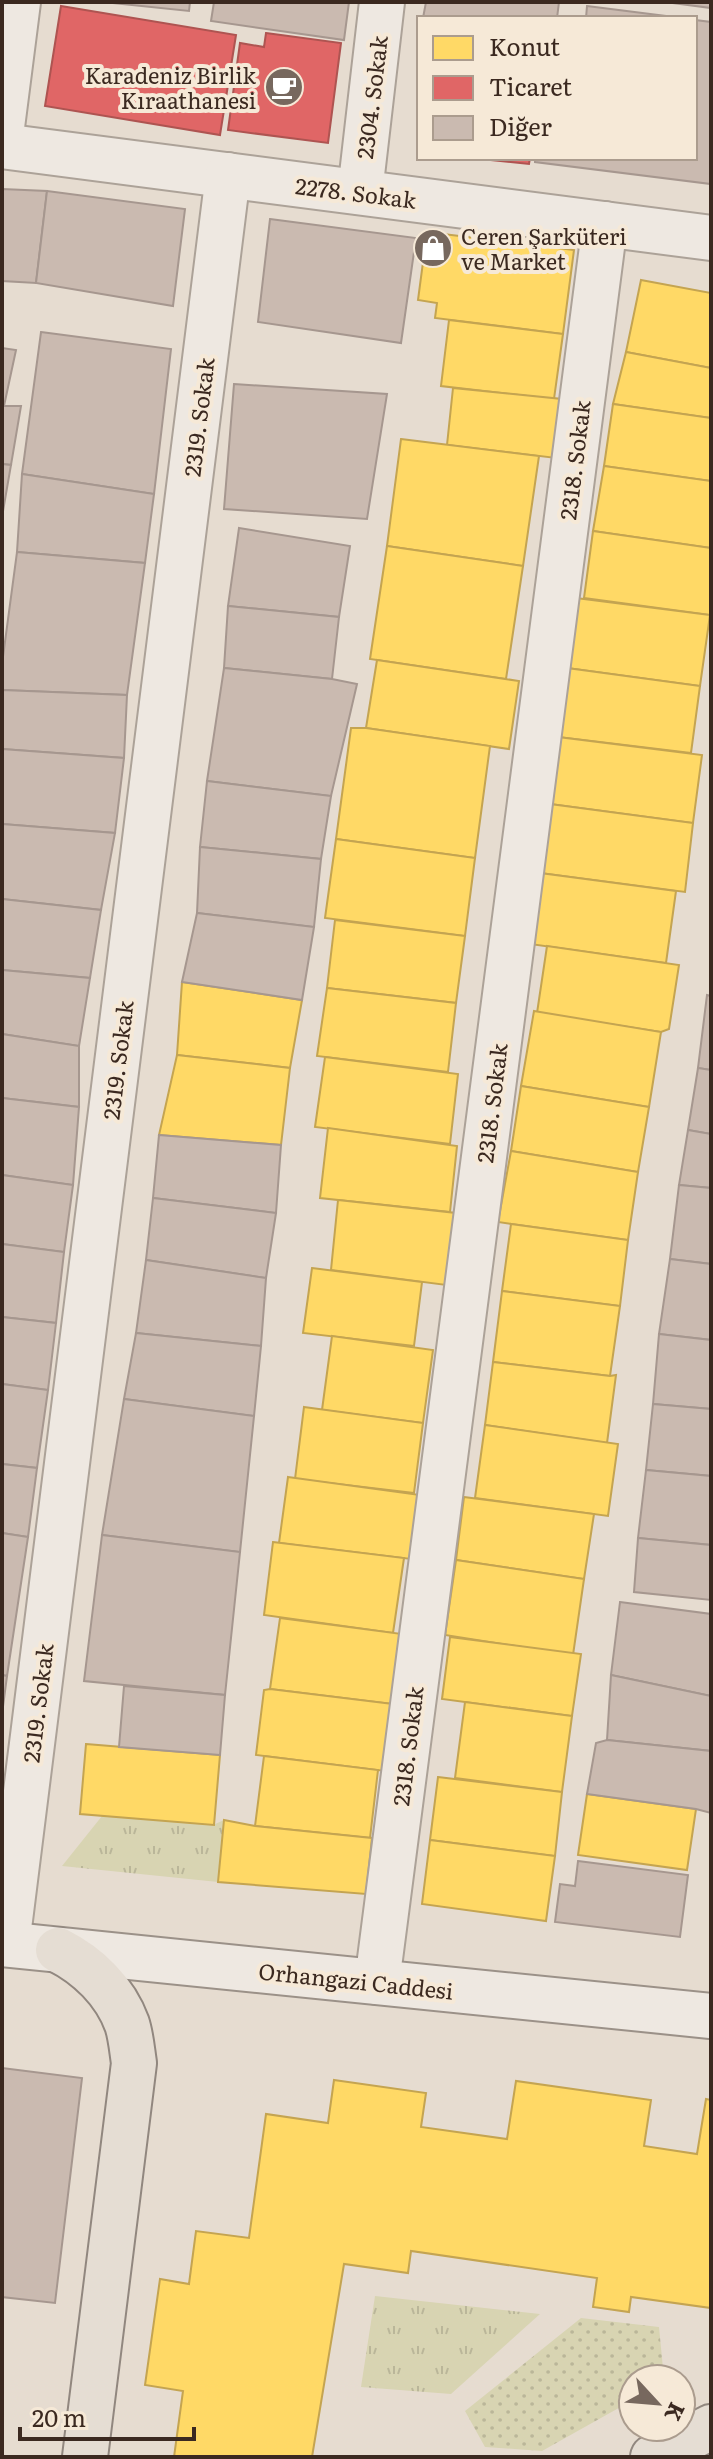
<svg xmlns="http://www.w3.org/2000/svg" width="713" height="2459" viewBox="0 0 713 2459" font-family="Literata,serif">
<defs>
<pattern id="grass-tufts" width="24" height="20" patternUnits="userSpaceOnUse" patternTransform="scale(2)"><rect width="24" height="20" fill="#d8d4b2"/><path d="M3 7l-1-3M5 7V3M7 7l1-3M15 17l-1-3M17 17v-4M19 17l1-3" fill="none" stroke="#bab699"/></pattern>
<pattern id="park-dots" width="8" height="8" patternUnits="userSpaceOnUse" patternTransform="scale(2)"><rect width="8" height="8" fill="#d8d4b2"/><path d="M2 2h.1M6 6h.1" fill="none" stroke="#bab699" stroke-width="1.8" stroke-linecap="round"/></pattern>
</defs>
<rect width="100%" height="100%" fill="#e6dcd0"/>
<g fill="url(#grass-tufts)">
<path d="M102,1816L213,1825L224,1820L218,1882L62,1866Z"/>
<path d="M375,2296L540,2314L451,2394L361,2387Z"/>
</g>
<path fill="url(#park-dots)" d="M581,2318L659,2327L664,2379H633V2400L542,2451L485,2447L465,2411Z"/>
<g fill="#ffd966" stroke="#c4a451" stroke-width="2">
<path d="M427,232L574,250L563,334L435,318L437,303L418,300Z"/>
<path d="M641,280L711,293V368L626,352Z"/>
<path d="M449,320L563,334L554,399L441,386Z"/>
<path d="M626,352L711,368V418L613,404Z"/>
<path d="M453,388L562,399L556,458L447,445Z"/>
<path d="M613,404L711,418V481L604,466Z"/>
<path d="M401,439L539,456L523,566L387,546Z"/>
<path d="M604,466L711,481V548L593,531Z"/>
<path d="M593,531L711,548L710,615L584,598Z"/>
<path d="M387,546L523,566L506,679L370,659Z"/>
<path d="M576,598L710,615L700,686L567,668Z"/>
<path d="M377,660L519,681L509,749L366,728Z"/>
<path d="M567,668L700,686L691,753L558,737Z"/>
<path d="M351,728H366L490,746L475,858L336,839Z"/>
<path d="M558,737L702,755L693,823L550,804Z"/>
<path d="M550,804L693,823L685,892L540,873Z"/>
<path d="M336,839L475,858L465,936L325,918Z"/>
<path d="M540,873L676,891L666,963L530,944Z"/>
<path d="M335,920L465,936L456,1003L327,988Z"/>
<path d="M547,946L679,965L669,1029L661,1032L537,1013Z"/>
<path d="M182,982L302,1000L290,1068L177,1055Z"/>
<path d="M327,988L456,1003L448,1072L317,1056Z"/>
<path d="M534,1011L661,1032L649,1107L521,1086Z"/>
<path d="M177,1055L290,1068L281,1145L159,1135Z"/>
<path d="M325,1057L458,1074L450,1144L315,1127Z"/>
<path d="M521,1086L649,1107L638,1172L511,1151Z"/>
<path d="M328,1128L457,1146L450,1212L320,1198Z"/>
<path d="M511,1151L638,1172L628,1240L498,1222Z"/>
<path d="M338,1200L456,1213L446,1285L331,1270Z"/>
<path d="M511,1224L628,1240L620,1306L502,1291Z"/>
<path d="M312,1268L422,1282L414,1346L303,1333Z"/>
<path d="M502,1291L620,1306L610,1376L493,1362Z"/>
<path d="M332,1336L433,1350L423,1423L322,1410Z"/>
<path d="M493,1362L610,1376L616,1375L607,1443L485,1425Z"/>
<path d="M304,1407L423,1423L414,1493L295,1479Z"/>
<path d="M485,1425L618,1444L608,1516L475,1498Z"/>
<path d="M288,1477L420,1495L411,1559L279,1543Z"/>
<path d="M464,1497L594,1514L584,1579L456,1560Z"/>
<path d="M273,1542L404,1558L393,1633L264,1615Z"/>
<path d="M456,1560L584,1579L573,1655L445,1635Z"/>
<path d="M280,1618L402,1634L393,1704L270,1689Z"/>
<path d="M450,1637L581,1654L572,1716L442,1699Z"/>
<path d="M270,1689L393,1704L385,1771L256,1755L264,1690Z"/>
<path d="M465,1702L572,1716L562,1792L455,1778Z"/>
<path d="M86,1744L220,1755L214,1825L80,1814Z"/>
<path d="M264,1756L378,1770L370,1838L255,1826Z"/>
<path d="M438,1777L562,1792L555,1856L430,1840Z"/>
<path d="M587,1794L696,1809L687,1870L578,1855Z"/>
<path d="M224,1820L255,1826L372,1838L366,1894L218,1882Z"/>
<path d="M430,1840L555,1856L546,1921L422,1904Z"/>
<path d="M334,2080L426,2093L421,2127L507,2139L516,2081L651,2100L644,2146L697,2154L706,2099L711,2100V2308L631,2297L629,2312L593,2307L597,2278L411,2251L408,2273L344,2264L312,2457H174L183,2391L145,2385L160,2279L189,2284L196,2231L249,2238L266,2114L328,2123Z"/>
</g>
<g fill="#e06666" stroke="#ae5451" stroke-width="2">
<path d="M61,6L236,35L220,135L45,106Z"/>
<path d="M266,33L341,43L328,143L228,130L240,43L264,47Z"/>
<path d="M471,158H530L529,164Z"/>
</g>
<g fill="#cabab0" stroke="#a6978f" stroke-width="2">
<path d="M103,2H190L189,11Z"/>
<path d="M214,2H349L344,40L211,21Z"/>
<path d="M426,2H559L557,18H423Z"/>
<path d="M665,2H711V8Z"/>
<path d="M587,6L682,18H586Z"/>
<path d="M695,20L711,22V184L535,162V158H695Z"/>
<path d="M2,189L47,191L36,283L2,281Z"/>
<path d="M47,191L185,209L173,306L36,283Z"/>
<path d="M270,219L416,238L401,343L258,322Z"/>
<path d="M41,332L171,349L154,494L22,474Z"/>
<path d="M2,348L16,350L4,406H2Z"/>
<path d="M234,384L387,394L367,519L224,509Z"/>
<path d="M2,406H21L11,465L2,464Z"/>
<path d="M2,464L11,465L2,517Z"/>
<path d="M22,474L154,494L145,563L17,552Z"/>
<path d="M239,528L350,546L339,617L228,606Z"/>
<path d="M17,552L145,563L127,695L2,690V664Z"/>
<path d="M228,606L339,617L332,679L224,668Z"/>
<path d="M224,668L332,679L357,684L331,796L207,781Z"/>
<path d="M2,690L127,695L124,758L2,749Z"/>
<path d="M2,749L124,758L115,833L2,824Z"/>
<path d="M207,781L331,796L321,859L200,847Z"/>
<path d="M2,824L115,833L101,910L2,899Z"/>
<path d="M200,847L321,859L314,927L197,913Z"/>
<path d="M2,899L101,910L90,978L2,970Z"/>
<path d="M197,913L314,927L302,1000L182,982Z"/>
<path d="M2,970L90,978L79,1046L2,1034Z"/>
<path d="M707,995L711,996V1070L698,1068Z"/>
<path d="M2,1034L79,1046V1107L2,1098Z"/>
<path d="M698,1068L711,1070V1134L688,1130Z"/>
<path d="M2,1098L79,1107L73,1185L2,1175Z"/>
<path d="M688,1130L711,1134V1188L679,1185Z"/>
<path d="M159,1135L281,1145L276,1213L153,1198Z"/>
<path d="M2,1175L73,1185L64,1252L2,1244Z"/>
<path d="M679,1185L711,1188V1264L670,1259Z"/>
<path d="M153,1198L276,1213L266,1278L146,1260Z"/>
<path d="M2,1244L64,1252L56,1323L2,1317Z"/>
<path d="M670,1259L711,1264V1340L659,1334Z"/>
<path d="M146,1260L266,1278L261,1346L136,1333Z"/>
<path d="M2,1317L56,1323L48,1390L2,1384Z"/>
<path d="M136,1333L261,1346L254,1416L124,1399Z"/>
<path d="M659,1334L711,1340V1409L653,1404Z"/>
<path d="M2,1384L48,1390L37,1468L2,1464Z"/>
<path d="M124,1399L254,1416L240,1552L102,1535Z"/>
<path d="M653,1404L711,1409V1476L646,1470Z"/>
<path d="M2,1464L37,1468L28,1537L2,1533Z"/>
<path d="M646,1470L711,1476V1545L638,1538Z"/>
<path d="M2,1533L28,1537L7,1676L2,1675Z"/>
<path d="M102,1535L240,1552L225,1695L84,1681Z"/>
<path d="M638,1538L711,1545V1600L634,1592Z"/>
<path d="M620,1602L711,1614V1696L611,1675Z"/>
<path d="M2,1675L7,1676L2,1714Z"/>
<path d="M611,1675L711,1696V1751L607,1740Z"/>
<path d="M124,1686L225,1695L220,1755L119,1747Z"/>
<path d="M607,1740L711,1751V1813L696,1809L587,1794L596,1743Z"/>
<path d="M578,1861L688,1875L680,1937L555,1922L560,1884L575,1886Z"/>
<path d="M2,2068L82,2078L55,2303L2,2297Z"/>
</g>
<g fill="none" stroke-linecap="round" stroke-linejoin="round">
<g stroke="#aca298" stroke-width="48">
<g id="minor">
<path d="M2,127L18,2"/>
<path d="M2,146L711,238"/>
<path d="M360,192L382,2"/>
<path d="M7,1944L228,175"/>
<path d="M377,1982L605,224"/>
</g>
</g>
<g stroke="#9b9188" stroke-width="48">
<path id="secondary" d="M2,1944L711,2016"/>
</g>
<g stroke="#91877f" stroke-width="48">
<g id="primary">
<path d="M58,1950C88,1965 115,1991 127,2024C131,2036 132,2050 134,2063L85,2457"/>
<path d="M653,2457L711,2427"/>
</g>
</g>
<use href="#minor" stroke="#eee8e1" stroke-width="44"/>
<use href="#secondary" stroke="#eee8e1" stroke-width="44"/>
<use href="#primary" stroke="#e5ddd3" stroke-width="44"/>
</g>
<defs>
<g id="cafe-disc" transform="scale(2)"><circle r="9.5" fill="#77685e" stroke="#f6e9d7"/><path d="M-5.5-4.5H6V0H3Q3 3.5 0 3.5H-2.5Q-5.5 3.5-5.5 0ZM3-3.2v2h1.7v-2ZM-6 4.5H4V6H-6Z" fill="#fff"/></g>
<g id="shop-disc" transform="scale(2)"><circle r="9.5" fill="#77685e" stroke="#f6e9d7"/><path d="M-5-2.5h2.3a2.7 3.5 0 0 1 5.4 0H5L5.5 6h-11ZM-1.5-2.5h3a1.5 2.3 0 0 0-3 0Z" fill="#fff"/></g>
</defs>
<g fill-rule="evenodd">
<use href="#cafe-disc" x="284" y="87"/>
<use href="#shop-disc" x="433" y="248"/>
</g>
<g text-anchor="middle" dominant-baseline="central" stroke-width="8" stroke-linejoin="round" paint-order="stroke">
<g font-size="22" fill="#3b2920" stroke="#f6e9d7" text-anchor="end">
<text x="256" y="74">Karadeniz Birlik<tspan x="256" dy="25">Kıraathanesi</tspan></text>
<text x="461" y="235" text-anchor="start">Ceren Şarküteri<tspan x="461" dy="25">ve Market</tspan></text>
</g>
<g font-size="22" fill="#3b2920" stroke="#f6e9d7">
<text transform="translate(371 97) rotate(-83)">2304. Sokak</text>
<text transform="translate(356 192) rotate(7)">2278. Sokak</text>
<text transform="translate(198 417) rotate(-83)">2319. Sokak</text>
<text transform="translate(574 460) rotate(-83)">2318. Sokak</text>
<text transform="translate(117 1060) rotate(-83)">2319. Sokak</text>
<text transform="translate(491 1103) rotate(-83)">2318. Sokak</text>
<text transform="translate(37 1703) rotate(-83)">2319. Sokak</text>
<text transform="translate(407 1746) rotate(-83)">2318. Sokak</text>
<text transform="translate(356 1980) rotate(6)">Orhangazi Caddesi</text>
</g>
</g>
<rect width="713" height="2459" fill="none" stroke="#3b2920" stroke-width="8"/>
<rect x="417" y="16" width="280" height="144" fill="#f6e9d7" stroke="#ab9c8e" stroke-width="2"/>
<rect x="433" y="36" width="40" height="24" fill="#ffd966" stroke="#ab9c8e" stroke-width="2"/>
<text x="489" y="56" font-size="24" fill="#3b2920">Konut</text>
<rect x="433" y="76" width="40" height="24" fill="#e06666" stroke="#ab9c8e" stroke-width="2"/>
<text x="489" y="96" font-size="24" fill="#3b2920">Ticaret</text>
<rect x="433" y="116" width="40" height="24" fill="#cabab0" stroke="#ab9c8e" stroke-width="2"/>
<text x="489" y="136" font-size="24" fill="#3b2920">Diğer</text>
<g transform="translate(657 2403) rotate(116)"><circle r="38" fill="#f6e9d7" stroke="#ab9c8e" stroke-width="2"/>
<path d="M0-6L14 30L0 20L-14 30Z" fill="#77685e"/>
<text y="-12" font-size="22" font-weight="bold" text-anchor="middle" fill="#3b2920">K</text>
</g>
<path d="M20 2427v12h174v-12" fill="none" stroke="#3b2920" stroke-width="4"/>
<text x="32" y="2427" font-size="24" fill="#3b2920" stroke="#f6e9d7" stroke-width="6" paint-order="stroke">20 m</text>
</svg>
